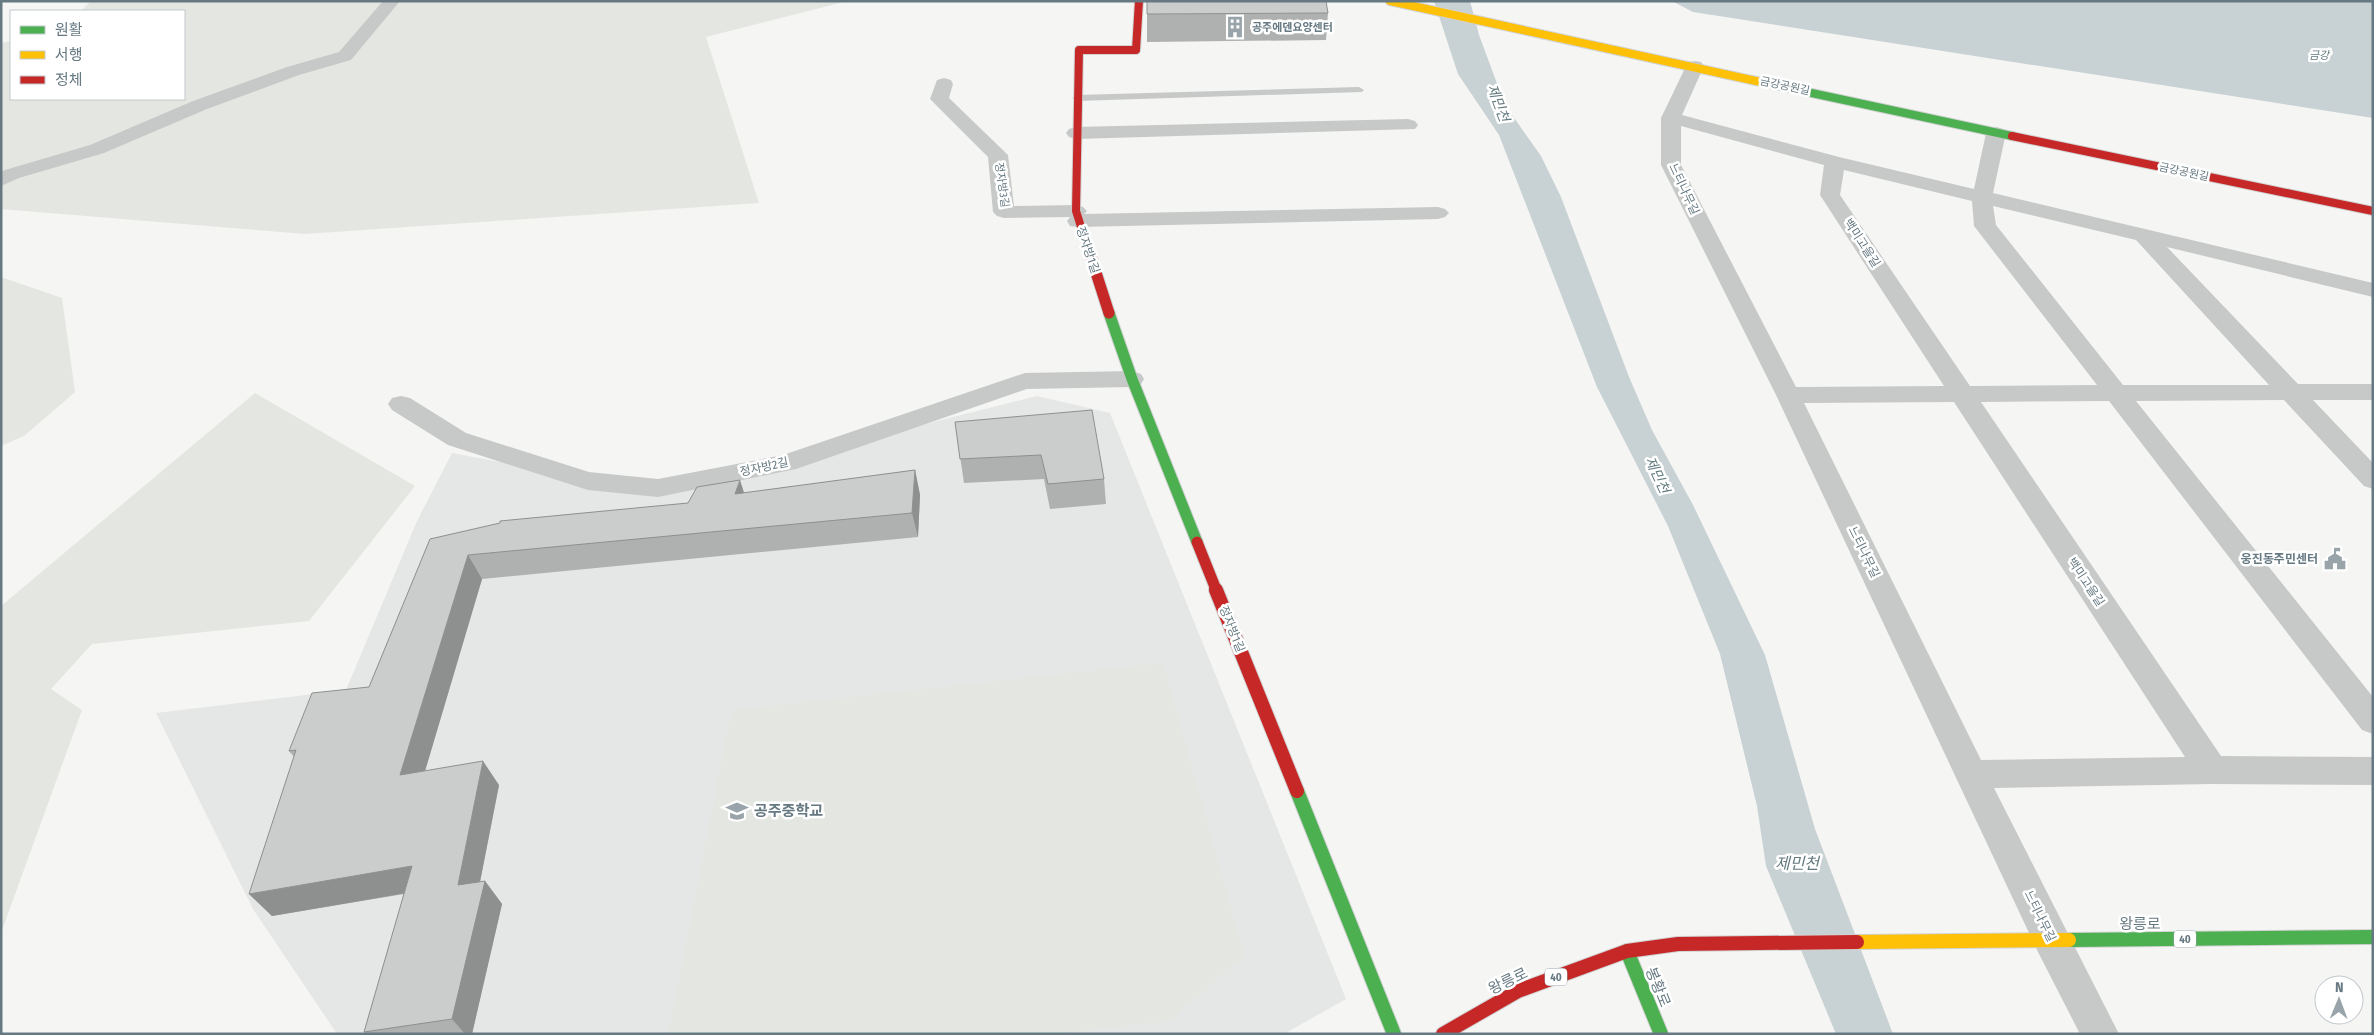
<svg xmlns="http://www.w3.org/2000/svg" width="2374" height="1035" viewBox="0 0 2374 1035" font-family="'Fira Sans Condensed','Noto Sans KR',sans-serif">
<rect width="100%" height="100%" fill="#f5f5f4"/>
<path fill="#e5e6e6" d="M1037,396L1110,413L1346,999L1284,1034H337L253,909L156,713L346,690L417,521L452,453L621,484L705,479Z"/>
<g fill="#e4e7e1">
<path d="M91,1H848L706,37L759,203L305,234L1,209V43L11,41V99H184V11H81Z"/>
<path d="M1,277L62,298L75,392L24,436L1,446Z"/>
<path d="M255,393L415,486L309,621L92,644L51,689L82,710L1,933V606Z"/>
<path d="M1163,663L1244,955L1170,1021L1057,1034H668L732,710Z"/>
</g>
<g fill="#c8d1d3">
<path d="M1434,1H1470L1479,35L1505,105L1541,156L1561,197L1629,377L1652,430L1693,505L1765,655L1815,829L1893,1034H1836L1766,866L1757,806L1720,654L1668,526L1597,387L1499,135L1458,74Z"/>
<path d="M1672,1H2373V118L1693,12Z"/>
</g>
<g fill="none" stroke-linecap="round" stroke-linejoin="round">
<g stroke="#d1d3d3" stroke-width="10">
<path id="fast-far2" d="M1779,86L2012,136"/>
</g>
<g stroke="#d1d3d3" stroke-width="13">
<path id="fast-far1" d="M1109,313L1132,379L1197,542"/>
</g>
<g stroke="#d1d3d3" stroke-width="16">
<g id="fast">
<path d="M1297,791L1394,1034"/>
<path d="M2069,940L2373,937"/>
<path d="M1627,951L1661,1034"/>
</g>
</g>
<g stroke="#d1d3d3" stroke-width="10">
<path id="slow-far1" d="M1390,1L1779,86"/>
</g>
<g stroke="#d1d3d3" stroke-width="16">
<path id="slow" d="M1857,942L2069,940"/>
</g>
<g stroke="#d1d3d3" stroke-width="10">
<g id="jam-far2">
<path d="M2012,136L2373,211"/>
<path d="M1090,255L1076,211L1079,50H1136L1139,1"/>
</g>
</g>
<g stroke="#d1d3d3" stroke-width="13">
<g id="jam-far1">
<path d="M1090,254L1109,313"/>
<path d="M1197,542L1217,592"/>
</g>
</g>
<g stroke="#d1d3d3" stroke-width="16">
<g id="jam">
<path d="M1216,590L1297,791"/>
<path d="M1443,1034L1518,991L1627,951L1678,944L1857,942"/>
</g>
</g>
<path fill="#c7c9c9" fill-rule="evenodd" d="M1359,87L1364,90L1362,92L1077,101L1072,98L1077,95Z"/>
<g fill="#c7c9c9" fill-rule="evenodd">
<path d="M383,1H400L351,60L299,75L207,109L104,153L19,178L1,186V172L5,170L90,145L193,101L287,67L339,52Z"/>
<path d="M1695,61L1701,62L1704,66L1682,115L1839,157L1974,189L1986,133L1989,129L1996,127L2003,129L2006,133L1993,193L2373,283V297L2167,247L2298,384H2373V400H2313L2373,463V489L2364,486L2284,400L2136,401L2373,697V734L2362,730L2109,401L1981,402L2221,756L2373,757V785L2212,784L1994,788L2119,1034H2080L2038,952L1776,395L1661,165V118L1686,66L1689,62ZM1681,126L1824,165L1820,195L1944,386L1796,387L1681,165ZM1844,170L1972,201L1974,226L2097,385L1970,386L1840,195ZM1993,206L2136,240L2269,385H2123L1996,225ZM1954,402L2185,757L1981,760L1804,403Z"/>
<path d="M944,78L951,80L953,84L949,98L1008,155L1014,206L1076,205L1083,207L1087,211L1084,214L1438,207L1445,209L1449,213L1445,217L1438,219L1078,227L1070,226L1067,221L1070,217L1004,218L997,216L993,212L988,157L930,99L937,80Z"/>
<path d="M1408,119L1415,121L1418,125L1415,129L1076,139L1069,137L1066,133L1069,129L1076,127Z"/>
<path d="M1132,371L1141,374L1144,379L1141,384L1132,387L1027,389L796,469L658,497L588,490L448,445L392,410L388,404L392,398L401,396L410,398L466,433L589,472L658,479L783,455L1025,373Z"/>
</g>
<use href="#fast-far2" stroke="#4caf50" stroke-width="8"/>
<use href="#fast-far1" stroke="#4caf50" stroke-width="11"/>
<use href="#fast" stroke="#4caf50" stroke-width="14"/>
<use href="#slow-far1" stroke="#ffc107" stroke-width="8"/>
<use href="#slow" stroke="#ffc107" stroke-width="14"/>
<use href="#jam-far2" stroke="#c62828" stroke-width="8"/>
<use href="#jam-far1" stroke="#c62828" stroke-width="11"/>
<use href="#jam" stroke="#c62828" stroke-width="14"/>
</g>
<g fill="#afb0b0">
<path d="M1328,13L1326,40L1147,42V14Z"/>
<path d="M955,422L1104,479L1106,504L1050,509L1044,479L964,483Z"/>
<path d="M915,470L920,495L918,537L482,579L425,771L499,785L480,882L485,881L502,904L472,1034H366L364,1032L404,894L272,916L249,894L294,757L289,751L369,687L430,539L688,503L744,493Z"/>
</g>
<g fill="#8e9090">
<path d="M915,470L920,495L918,537L912,513Z"/>
<path d="M740,480L748,505L735,494Z"/>
<path d="M468,555L482,579L417,798L400,775Z"/>
<path d="M483,761L499,785L475,907L458,885Z"/>
<path d="M412,866L430,889L272,916L249,894Z"/>
<path d="M485,881L502,904L472,1034H465L452,1019Z"/>
</g>
<g fill="#cbcdcd" stroke="#8e9090">
<path d="M1147,1H1326L1328,13L1147,14Z"/>
<path d="M1092,410L1104,479L1048,484L1041,455L960,459L955,422Z"/>
<path d="M915,470L912,513L468,555L400,775L483,761L458,885L485,881L452,1019L364,1032L412,866L249,894L296,750L289,751L312,693L369,687L430,539L500,523V521L688,503L697,487L740,480L735,494Z"/>
</g>
<defs>
<g id="building-bare" transform="scale(1.725)"><path d="M-4-6H4V6H1V3H-1V6H-4ZM-2.5-4.3h1.7v1.8h-1.7ZM.8-4.3h1.7v1.8H.8ZM-2.5-1h1.7V.8h-1.7ZM.8-1h1.7V.8H.8Z" fill="#98a4aa" stroke="#fff" stroke-width="2.5" paint-order="stroke"/></g>
<g id="civic-bare" transform="scale(1.725)"><path d="M-.6-6.5H3V-4.5H.6V-3L4-1V1h2V6H-6V1h2V-1L-.6-3ZM-1.2 2.5V6h2.4V2.5Z" fill="#98a4aa" stroke="#fff" stroke-width="2.5" paint-order="stroke"/></g>
<g id="school-bare" transform="scale(1.725)"><path d="M0-5L7-2L0 1L-7-2ZM-4 1L0 2.5L4 1V4Q0 6-4 4Z" fill="#98a4aa" stroke="#fff" stroke-width="2.5" paint-order="stroke"/></g>
</defs>
<g fill-rule="evenodd">
<use href="#building-bare" x="1235" y="27"/>
<use href="#civic-bare" x="2335" y="559"/>
<use href="#school-bare" x="737" y="811"/>
</g>
<g text-anchor="middle" dominant-baseline="central" stroke-width="5" stroke-linejoin="round" paint-order="stroke">
<g font-size="11" font-weight="bold" fill="#667982" stroke="#fff" text-anchor="start">
<text x="1252" y="27">공주에덴요양센터</text>
</g>
<g font-size="11" font-style="italic" fill="#627a7f" stroke="#fff">
<text x="2319" y="55">금강</text>
</g>
<g font-size="11" fill="#667982" stroke="#fff">
<text transform="translate(1785 86) rotate(12)">금강공원길</text>
<text transform="translate(2184 172) rotate(12)">금강공원길</text>
<text transform="translate(1002 185) rotate(82)">정자방3길</text>
</g>
<g fill="#fff" stroke="#94a1a8" stroke-width="1">
<rect x="2174" y="930.5" width="22" height="17" rx="4"/>
<rect x="1545" y="968.5" width="22" height="17" rx="4"/>
</g>
<g font-size="11" font-weight="bold" fill="#667982">
<text x="2185" y="939">40</text>
<text x="1556" y="977">40</text>
</g>
<g font-size="12" fill="#667982" stroke="#fff">
<text transform="translate(1684 189) rotate(65)">느티나무길</text>
<text transform="translate(1862 243) rotate(57)">백미고을길</text>
<text transform="translate(1088 250) rotate(71)">정자방1길</text>
<text transform="translate(764 467) rotate(-12)">정자방2길</text>
<text transform="translate(1864 552) rotate(64)">느티나무길</text>
<text transform="translate(2086 582) rotate(56)">백미고을길</text>
<text transform="translate(1232 629) rotate(68)">정자방1길</text>
<text transform="translate(2040 916) rotate(64)">느티나무길</text>
</g>
<g font-size="12" font-weight="bold" fill="#667982" stroke="#fff" text-anchor="end">
<text x="2318" y="559">웅진동주민센터</text>
</g>
<g font-size="14" font-style="italic" fill="#627a7f" stroke="#fff">
<text transform="translate(1498 103) rotate(69)">제민천</text>
<text transform="translate(1657 475) rotate(65)">제민천</text>
</g>
<g font-size="15" font-weight="bold" fill="#667982" stroke="#fff" text-anchor="start">
<text x="754" y="811">공주중학교</text>
</g>
<g font-size="15" fill="#667982" stroke="#fff">
<text x="2140" y="924">왕릉로</text>
<text transform="translate(1508 981) rotate(-26)">왕릉로</text>
<text transform="translate(1658 987) rotate(68)">봉황로</text>
</g>
<g font-size="16" font-style="italic" fill="#627a7f" stroke="#fff">
<text x="1797" y="863">제민천</text>
</g>
</g>
<rect width="2374" height="1035" fill="none" stroke="#667982" stroke-width="5"/>
<rect x="10" y="10" width="175" height="90" fill="#ffffff" stroke="#c2c9cd"/>
<rect x="20" y="26" width="25" height="8" fill="#4caf50" stroke="#c2c9cd"/>
<text x="55" y="35" font-size="15" fill="#667982">원활</text>
<rect x="20" y="51" width="25" height="8" fill="#ffc107" stroke="#c2c9cd"/>
<text x="55" y="60" font-size="15" fill="#667982">서행</text>
<rect x="20" y="76" width="25" height="8" fill="#c62828" stroke="#c2c9cd"/>
<text x="55" y="85" font-size="15" fill="#667982">정체</text>
<g transform="translate(2339 1000) rotate(1)"><circle r="24" fill="#ffffff" stroke="#c2c9cd"/>
<path d="M0-4L9 19L0 12L-9 19Z" fill="#98a4aa"/>
<text y="-8" font-size="14" font-weight="bold" text-anchor="middle" fill="#667982">N</text>
</g>
</svg>
